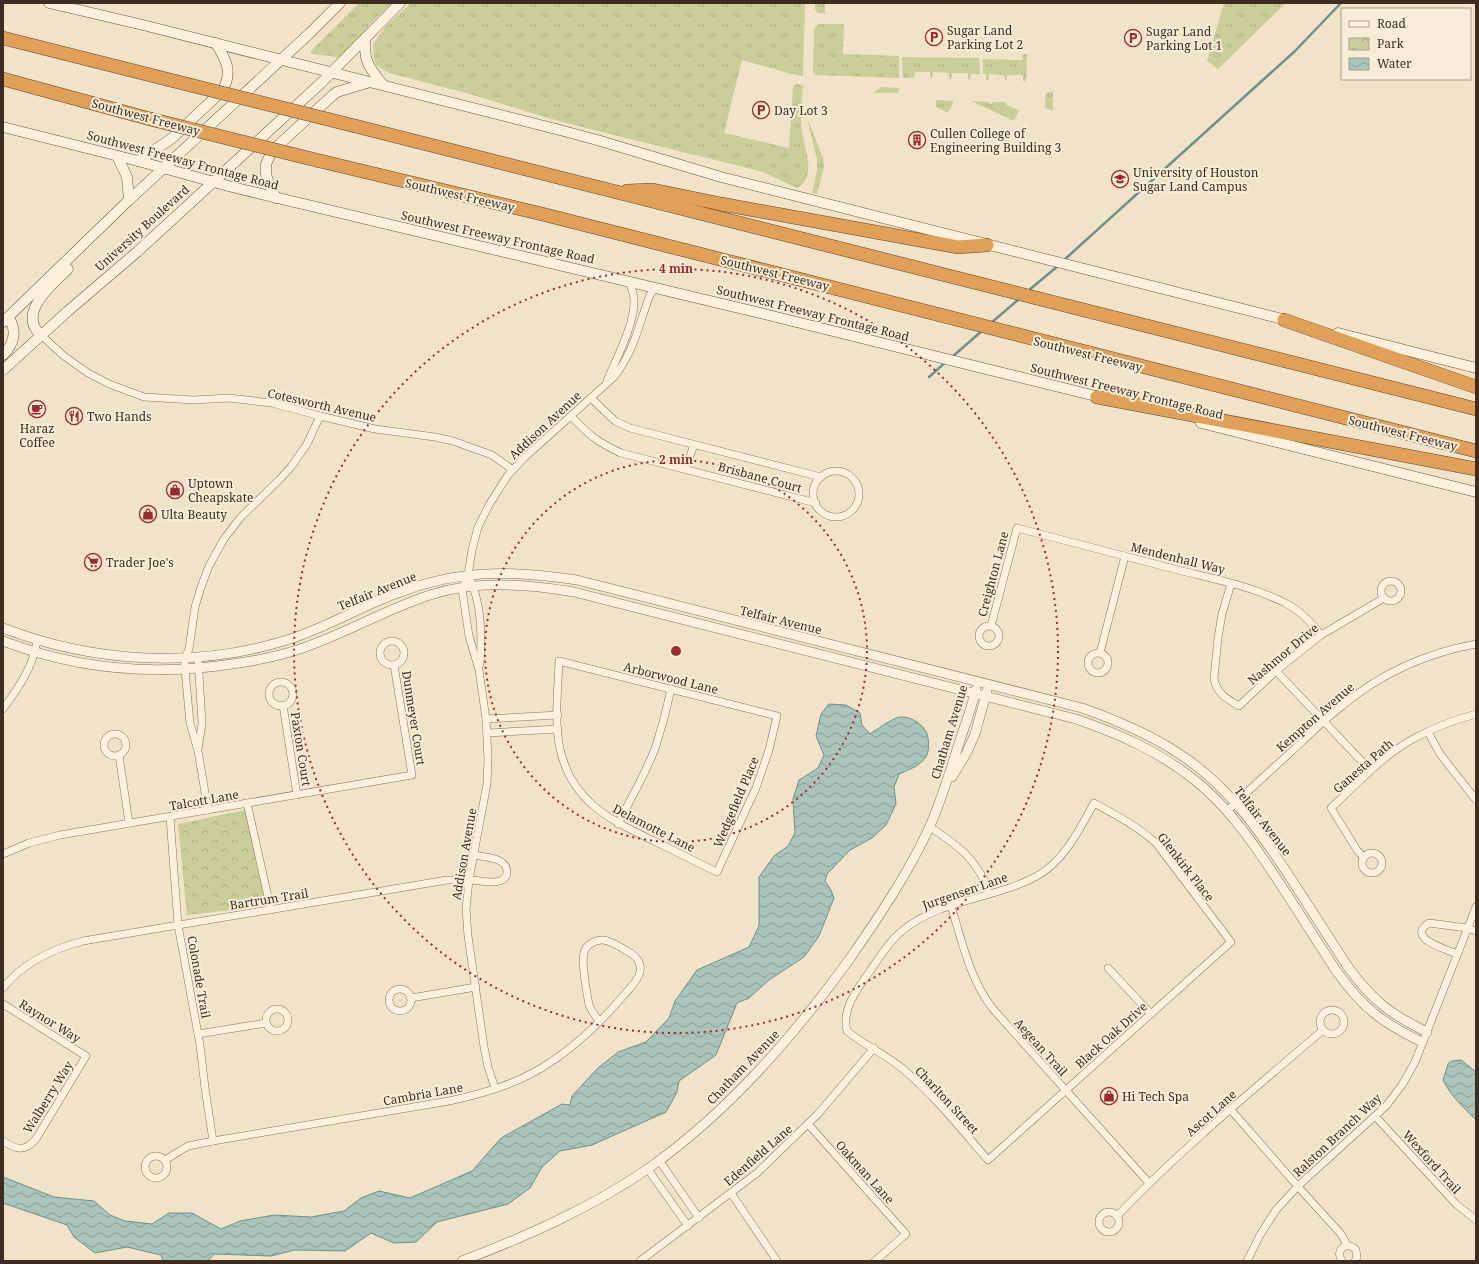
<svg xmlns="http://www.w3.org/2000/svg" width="1479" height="1264" viewBox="0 0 1479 1264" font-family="'Noto Serif',serif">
<defs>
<pattern id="grass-tufts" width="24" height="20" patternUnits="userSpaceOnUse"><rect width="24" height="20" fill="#cacf9a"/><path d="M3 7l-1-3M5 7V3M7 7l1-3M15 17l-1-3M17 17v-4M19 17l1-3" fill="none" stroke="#aeb284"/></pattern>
<pattern id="park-crowns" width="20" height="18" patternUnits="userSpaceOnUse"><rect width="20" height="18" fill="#cacf9a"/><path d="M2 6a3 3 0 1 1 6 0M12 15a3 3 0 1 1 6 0" fill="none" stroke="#aeb284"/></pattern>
<pattern id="water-waves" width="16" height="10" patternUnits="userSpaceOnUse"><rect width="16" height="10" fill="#a8c4bb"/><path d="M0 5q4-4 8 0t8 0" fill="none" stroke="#8aa098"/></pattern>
</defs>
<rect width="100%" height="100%" fill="#f0e3c7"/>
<g fill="url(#grass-tufts)">
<path d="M359,3H392L376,18L339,58L331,56L311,54V51Z"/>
<path d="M411,3H805L803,76L791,74L742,60L724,133L789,148L793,87L796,84L803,85C802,99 800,116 802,131C804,148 818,177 797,188L763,172L562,122L466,93L389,73L377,66L374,61L373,44L386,26Z"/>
<path d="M815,3H825V13L831,14L818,13L815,9Z"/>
<path d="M1224,3H1286L1218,69L1207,61Z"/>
<path d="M818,24H844L843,54L899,56V78L816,75L813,72L814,29Z"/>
<path d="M1023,54H1027L1026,82L1023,81V75H1007L1006,81L1005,80L1004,75L989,74V80H986V74H983V59L1022,60Z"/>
<path d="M902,57L979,58L980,74H971L970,80L968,79V73H952L951,79H949V73L933,72L932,78L931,79L930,72H915L914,78H903Z"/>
<path d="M882,87L899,88L898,93H874L876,90Z"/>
<path d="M1049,92H1053V111L1045,108L1046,93Z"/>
<path d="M936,100L954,101L948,113L936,107Z"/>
<path d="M971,101L989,102V103L992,104V102H1006V105L1019,110L1014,121Z"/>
<path d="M808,122H809L823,158L824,167L817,194L812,193L817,170V160Z"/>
</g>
<path fill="url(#park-crowns)" d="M245,810L266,906L187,915L178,824Z"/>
<g fill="url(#water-waves)" stroke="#6e9289">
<path d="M829,704L846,705L860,713L862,725L870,734C878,729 887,722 896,718C907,714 923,723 927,734C929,739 929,750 927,755C921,766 910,769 899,774L894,787L896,804L886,825L872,838L850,850L827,874L825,881L831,890L834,898L819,936L804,957L769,980L749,998L737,1003L716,1055L679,1081L677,1092L666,1112L592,1145L560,1151L542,1167L530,1188L508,1204L437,1222L416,1242L394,1243L371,1233L345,1251L294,1250L271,1256L214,1254L208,1261H163L161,1255L127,1247L95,1253L74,1237L67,1225L3,1203V1177L54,1197L94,1201L110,1215L125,1221L152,1224L169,1213H192L221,1229L240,1221L274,1215L311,1217L344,1211L361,1198L379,1191L410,1198L472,1171L501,1138L562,1104L570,1105L572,1096L598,1068L618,1052L646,1042L669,1018L675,1001L697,970L749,947L759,926V877L774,856L788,846L795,833L793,799L799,780L818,768L824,755L816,736L821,714Z"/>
<path d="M1461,1060L1476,1072V1120C1464,1108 1450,1095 1443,1080L1448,1064L1452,1061Z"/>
</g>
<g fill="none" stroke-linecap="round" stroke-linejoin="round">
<g stroke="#6e9289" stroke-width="2.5">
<path d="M1064,260L1295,51L1341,3"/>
<path d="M1028,291L1059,265"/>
<path d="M991,323L1019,299"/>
<path d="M952,357L983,330"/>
<path d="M929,377L947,361"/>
</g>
<g stroke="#8c745c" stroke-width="8">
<g id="minor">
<path d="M41,335L64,356L88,373L109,384L144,397L194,400L229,398L272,403L320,416L375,429L435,437L453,441L492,455L513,470"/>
<path d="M607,381C616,359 635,324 634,300C634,295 631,288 630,282"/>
<path d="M591,398L615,421L630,428L821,477"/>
<path d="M571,416C589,435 597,442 621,453L816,503"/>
<path d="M685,469L694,445"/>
<circle cx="836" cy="494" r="23"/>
<path d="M468,575C482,602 482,635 480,664"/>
<circle cx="1391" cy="591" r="10"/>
<path d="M1231,584L1222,614L1218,638L1214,678C1216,693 1227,699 1239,706L1276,671L1321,635L1384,598"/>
<circle cx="989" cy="636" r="10"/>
<path d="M991,626L1017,528C1070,542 1124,556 1178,570C1214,579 1252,586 1285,603C1300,610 1311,622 1321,635"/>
<circle cx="392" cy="653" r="12"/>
<path d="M1100,653L1125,556"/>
<circle cx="1098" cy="663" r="10"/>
<path d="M198,657L202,724L198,749"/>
<path d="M559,661L777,716L769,750L756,788L717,872C696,862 675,851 654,841C609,819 572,802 560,749C554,721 558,690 559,661Z"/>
<path d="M1276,671L1370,770"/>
<circle cx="281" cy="694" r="12"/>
<path d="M283,705L297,795"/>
<path d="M3,709C19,687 33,667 37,641"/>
<path d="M486,719L558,715"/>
<path d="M1428,732L1440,754L1476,800"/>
<path d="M487,733L558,729"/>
<circle cx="115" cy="745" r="11"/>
<path d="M119,755L129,823"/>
<path d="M247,803L271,910"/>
<path d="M1094,803C1116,815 1137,826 1156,843L1231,942L988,1160C961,1129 934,1095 903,1069C885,1054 864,1045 847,1031C842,1011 854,994 865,978C877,962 887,943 902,931C940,899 995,899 1037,876C1065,860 1079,830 1094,803Z"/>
<path d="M208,810L198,751L190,723L185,670V658L189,649L195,607L201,587L209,566L224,539L240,518L280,479L291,467L307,444L320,416"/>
<path d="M1227,811C1248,791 1270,771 1292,751C1308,736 1324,720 1342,706C1380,674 1427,653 1476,644"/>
<path d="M170,817L178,925L200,1045L205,1088L213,1141"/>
<path d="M618,824C631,798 646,773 656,746C662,727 667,708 671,689"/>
<path d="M930,827C956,844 980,861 989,894"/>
<circle cx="1372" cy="863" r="10"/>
<path d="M3,854L29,843L60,835L412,775L394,665"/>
<path d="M1364,858L1357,850L1331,808C1357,784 1382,756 1413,739C1433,728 1454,720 1476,714"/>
<path d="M951,906C962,941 970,980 993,1009L1149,1183"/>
<path d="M1457,954C1446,949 1405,938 1429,923L1467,928L1476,931"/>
<path d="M1108,968L1151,1014"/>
<path d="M3,988C23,963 52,949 83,941L447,880C454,880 462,879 469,880C479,880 490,884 500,881C504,880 507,876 507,872C507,857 484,857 474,855"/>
<circle cx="400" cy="1000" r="11"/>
<path d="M411,998L476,987"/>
<path d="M3,1004L86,1056L36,1139C25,1152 17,1150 3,1141"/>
<circle cx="277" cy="1020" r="11"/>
<circle cx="1332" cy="1022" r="12"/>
<path d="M198,1034L266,1023"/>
<path d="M495,1088L488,1067L484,1047L468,936L466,909L469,880L487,784L488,759L486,719L479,670L469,636L462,589L468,575L472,550L478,527L489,505L508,475L524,458L614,377C635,350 638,326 650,295L655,288"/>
<path d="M1231,1110L1301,1190L1341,1234L1347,1245"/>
<path d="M1375,1116L1456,1204L1476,1220"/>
<path d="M808,1124L906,1234L875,1261"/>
<circle cx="156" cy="1167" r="11"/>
<path d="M165,1160L188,1146L213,1141L449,1101C481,1094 514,1085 543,1067C573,1049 601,1022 624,995C630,988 638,981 640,972C642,962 635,955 627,951C620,947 610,940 602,940C594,940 585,946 584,953C581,964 587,993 589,1005L592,1011L599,1021"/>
<path d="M659,1160L699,1218"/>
<path d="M647,1168L688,1226"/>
<path d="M731,1193L777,1261"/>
<circle cx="1109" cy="1222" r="10"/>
<path d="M1117,1216C1181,1149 1253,1090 1323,1030"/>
<path d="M640,1261L757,1173L818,1114L874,1048"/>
<path d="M1247,1261L1260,1235L1276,1210L1298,1186L1386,1106L1402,1085L1415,1062L1476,907"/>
<path d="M1342,1261C1334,1250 1347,1240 1356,1250L1357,1257L1355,1261"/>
</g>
</g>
<g stroke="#8c745c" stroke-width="10">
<g id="tertiary">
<path d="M3,628C94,663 197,669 290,639C327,627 360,607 395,594C458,569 511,570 577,580L1082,708C1116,720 1148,733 1178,753C1230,786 1264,837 1297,888C1314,914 1331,941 1348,967C1372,1000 1390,1014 1427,1032"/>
<path d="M3,641C76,669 154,676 232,664C254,661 275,657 297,650C343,635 384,610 430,595C477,580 527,584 574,592L1076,719C1119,734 1156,750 1192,778C1231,808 1258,850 1284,890C1302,917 1319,945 1337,972C1363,1008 1382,1023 1422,1042"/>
<path d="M952,777L967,752L975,734L987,691"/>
<path d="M462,1261C527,1236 591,1208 649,1168C729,1111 794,1036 851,957C880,915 909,872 930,826C942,799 950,771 959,743C965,725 972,707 976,689"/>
</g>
</g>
<g stroke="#6e553f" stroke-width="11">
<g id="secondary">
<path d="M49,3L143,25L556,129L597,140L721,177L1290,321"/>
<path d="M365,39C364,63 369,67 383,85"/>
<path d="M3,127L138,161L232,187L764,314L1104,398"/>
<path d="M117,156L127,177L129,200"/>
<path d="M138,161L171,139L223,90C233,70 226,61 216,43"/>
<path d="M276,198L269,184L266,174V164L272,151L333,95L337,92L370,82"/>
<path d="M3,322L129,200L310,33L340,3"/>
<path d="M1338,333L1476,368"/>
<path d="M41,335C16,313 53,284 68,269"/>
<path d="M3,355C14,344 18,331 8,317"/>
<path d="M3,370L68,311L137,252L321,83L400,3"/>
<path d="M1201,423L1476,492"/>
</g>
</g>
<g stroke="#5a4330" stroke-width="14">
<g id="motorway">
<path d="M3,38L174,81"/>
<path d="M3,79L150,119"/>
<path d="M355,126L1476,409"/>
<path d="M320,161L542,214L1476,451"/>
<path d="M627,191L653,190L721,204L958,247L987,245"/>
<path d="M1284,320L1476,387"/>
<path d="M1097,397L1476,469"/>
</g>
</g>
<use href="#minor" stroke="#faf0db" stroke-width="7"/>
<use href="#tertiary" stroke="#faf0db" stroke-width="9"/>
<use href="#secondary" stroke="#faf0db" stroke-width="10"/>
<use href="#motorway" stroke="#e0a057" stroke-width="13"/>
<g stroke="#5a4330" stroke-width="14" stroke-linecap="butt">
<g id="motorway-bridge">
<path d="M174,81L355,126"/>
<path d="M150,119L320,161"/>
</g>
</g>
<use href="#motorway-bridge" stroke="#e0a057" stroke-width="13"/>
</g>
<g fill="none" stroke="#9d2a2e" stroke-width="2" stroke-dasharray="2 4">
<circle cx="676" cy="651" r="191"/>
<circle cx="676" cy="651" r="382"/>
</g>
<defs>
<g id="parking-ring" transform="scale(0.9)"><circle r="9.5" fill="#f7edd7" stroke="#9d2a2e" stroke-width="1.5"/><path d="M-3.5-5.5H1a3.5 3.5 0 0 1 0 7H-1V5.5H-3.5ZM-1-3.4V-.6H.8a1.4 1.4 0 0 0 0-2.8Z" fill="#9d2a2e"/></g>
<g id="building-ring" transform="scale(0.9)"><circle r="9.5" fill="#f7edd7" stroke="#9d2a2e" stroke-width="1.5"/><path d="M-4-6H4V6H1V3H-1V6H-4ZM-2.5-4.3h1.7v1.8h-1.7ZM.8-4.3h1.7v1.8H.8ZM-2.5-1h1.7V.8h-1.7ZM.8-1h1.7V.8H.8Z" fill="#9d2a2e"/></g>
<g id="university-ring" transform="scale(0.9)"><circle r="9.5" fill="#f7edd7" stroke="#9d2a2e" stroke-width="1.5"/><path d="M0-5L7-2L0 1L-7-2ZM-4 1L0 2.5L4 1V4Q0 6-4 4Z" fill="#9d2a2e"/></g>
<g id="cafe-ring" transform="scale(0.9)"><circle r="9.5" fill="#f7edd7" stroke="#9d2a2e" stroke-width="1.5"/><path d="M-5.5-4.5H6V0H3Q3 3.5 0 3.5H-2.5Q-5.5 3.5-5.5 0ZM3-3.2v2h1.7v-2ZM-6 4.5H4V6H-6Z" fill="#9d2a2e"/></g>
<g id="restaurant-ring" transform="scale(0.9)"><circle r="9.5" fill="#f7edd7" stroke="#9d2a2e" stroke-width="1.5"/><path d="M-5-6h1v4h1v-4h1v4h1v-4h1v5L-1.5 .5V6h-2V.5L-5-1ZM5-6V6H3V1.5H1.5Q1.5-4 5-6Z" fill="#9d2a2e"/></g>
<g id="shop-ring" transform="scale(0.9)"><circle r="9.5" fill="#f7edd7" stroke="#9d2a2e" stroke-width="1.5"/><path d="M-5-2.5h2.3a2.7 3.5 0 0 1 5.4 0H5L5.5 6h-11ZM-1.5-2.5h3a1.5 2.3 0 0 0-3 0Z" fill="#9d2a2e"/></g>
<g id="supermarket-ring" transform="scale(0.9)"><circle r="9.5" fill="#f7edd7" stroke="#9d2a2e" stroke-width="1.5"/><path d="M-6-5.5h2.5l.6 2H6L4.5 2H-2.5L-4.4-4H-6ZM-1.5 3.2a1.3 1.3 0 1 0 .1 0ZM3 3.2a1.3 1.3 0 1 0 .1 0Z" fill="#9d2a2e"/></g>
</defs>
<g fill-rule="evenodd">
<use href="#parking-ring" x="934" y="37"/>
<use href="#parking-ring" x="1133" y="38"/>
<use href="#parking-ring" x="761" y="110"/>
<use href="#building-ring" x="917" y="140"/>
<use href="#university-ring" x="1120" y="179"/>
<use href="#cafe-ring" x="37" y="409"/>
<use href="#restaurant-ring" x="74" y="416"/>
<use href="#shop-ring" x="175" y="490"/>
<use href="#shop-ring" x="148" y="514"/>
<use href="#supermarket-ring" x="93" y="562"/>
<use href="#shop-ring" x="1109" y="1096"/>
</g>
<g text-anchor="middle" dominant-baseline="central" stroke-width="4" stroke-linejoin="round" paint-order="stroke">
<g font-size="12" fill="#3c2d20" stroke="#f7edd7" text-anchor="start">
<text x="947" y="30">Sugar Land<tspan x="947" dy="14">Parking Lot 2</tspan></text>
<text x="1146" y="31">Sugar Land<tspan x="1146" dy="14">Parking Lot 1</tspan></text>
<text x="774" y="110">Day Lot 3</text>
<text x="930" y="133">Cullen College of<tspan x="930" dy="14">Engineering Building 3</tspan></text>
<text x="1133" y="172">University of Houston<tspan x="1133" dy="14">Sugar Land Campus</tspan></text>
<text x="87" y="416">Two Hands</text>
<text x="37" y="428" text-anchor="middle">Haraz<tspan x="37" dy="14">Coffee</tspan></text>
<text x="188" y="483">Uptown<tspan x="188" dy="14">Cheapskate</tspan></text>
<text x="161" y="514">Ulta Beauty</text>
<text x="106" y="562">Trader Joe's</text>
<text x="1122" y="1096">Hi Tech Spa</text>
</g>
<g font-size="12" fill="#3c2d20" stroke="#f7edd7">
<text transform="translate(146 117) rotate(15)">Southwest Freeway</text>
<text transform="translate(183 160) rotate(15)">Southwest Freeway Frontage Road</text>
<text transform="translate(460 195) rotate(13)">Southwest Freeway</text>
<text transform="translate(142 228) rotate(-42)">University Boulevard</text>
<text transform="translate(498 237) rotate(13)">Southwest Freeway Frontage Road</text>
<text transform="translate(775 273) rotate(14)">Southwest Freeway</text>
<text transform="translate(813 313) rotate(14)">Southwest Freeway Frontage Road</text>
<text transform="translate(1088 354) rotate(14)">Southwest Freeway</text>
<text transform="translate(1127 391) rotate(14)">Southwest Freeway Frontage Road</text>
<text transform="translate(322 405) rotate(13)">Cotesworth Avenue</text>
<text transform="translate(545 425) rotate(-43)">Addison Avenue</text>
<text transform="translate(1403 433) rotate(14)">Southwest Freeway</text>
<text transform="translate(760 477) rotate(15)">Brisbane Court</text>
<text transform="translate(1178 558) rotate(14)">Mendenhall Way</text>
<text transform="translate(993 574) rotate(-75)">Creighton Lane</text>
<text transform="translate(377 591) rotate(-22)">Telfair Avenue</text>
<text transform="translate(781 620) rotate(14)">Telfair Avenue</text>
<text transform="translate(1283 654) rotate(-40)">Nashmor Drive</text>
<text transform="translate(671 678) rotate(14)">Arborwood Lane</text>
<text transform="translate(1315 717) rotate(-41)">Kempton Avenue</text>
<text transform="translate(414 718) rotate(81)">Dunmeyer Court</text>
<text transform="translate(949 732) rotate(-73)">Chatham Avenue</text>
<text transform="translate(301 749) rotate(81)">Paxton Court</text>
<text transform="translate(1363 766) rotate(-41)">Ganesta Path</text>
<text transform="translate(204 800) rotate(-10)">Talcott Lane</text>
<text transform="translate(736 802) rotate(-67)">Wedgefield Place</text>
<text transform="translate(1263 821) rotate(52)">Telfair Avenue</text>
<text transform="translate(654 828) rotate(27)">Delamotte Lane</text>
<text transform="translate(464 854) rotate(-80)">Addison Avenue</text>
<text transform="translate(1186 867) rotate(52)">Glenkirk Place</text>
<text transform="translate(965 891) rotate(-19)">Jurgensen Lane</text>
<text transform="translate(269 899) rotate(-9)">Bartrum Trail</text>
<text transform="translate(199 977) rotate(80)">Colonade Trail</text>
<text transform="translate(50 1021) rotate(32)">Raynor Way</text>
<text transform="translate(1111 1035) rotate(-42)">Black Oak Drive</text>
<text transform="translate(1041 1047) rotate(48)">Aegean Trail</text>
<text transform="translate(743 1067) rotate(-46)">Chatham Avenue</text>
<text transform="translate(423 1094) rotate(-10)">Cambria Lane</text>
<text transform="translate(48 1097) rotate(-58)">Walberry Way</text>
<text transform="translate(947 1100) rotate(47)">Charlton Street</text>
<text transform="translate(1211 1113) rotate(-42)">Ascot Lane</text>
<text transform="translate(1337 1135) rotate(-43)">Ralston Branch Way</text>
<text transform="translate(758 1155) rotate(-41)">Edenfield Lane</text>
<text transform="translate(1432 1162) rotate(48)">Wexford Trail</text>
<text transform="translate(865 1172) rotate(48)">Oakman Lane</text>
</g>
</g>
<circle cx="676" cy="651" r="6" fill="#9d2a2e" stroke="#f7edd7" stroke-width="2"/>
<g font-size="12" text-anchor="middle" font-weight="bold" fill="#9d2a2e" stroke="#f7edd7" stroke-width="4" stroke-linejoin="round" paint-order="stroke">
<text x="676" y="273">4 min</text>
<text x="676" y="464">2 min</text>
</g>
<rect width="1479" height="1264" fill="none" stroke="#3c2d20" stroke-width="8"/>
<rect x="1341" y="8" width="130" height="72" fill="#f7edd7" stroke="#aca08e"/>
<rect x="1349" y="21" width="20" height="6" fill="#faf0db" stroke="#aca08e"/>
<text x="1377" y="28" font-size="12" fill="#3c2d20">Road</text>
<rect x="1349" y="38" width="20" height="12" fill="url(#park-crowns)" stroke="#aca08e"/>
<text x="1377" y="48" font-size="12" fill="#3c2d20">Park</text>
<rect x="1349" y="58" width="20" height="12" fill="url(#water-waves)" stroke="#aca08e"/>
<text x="1377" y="68" font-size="12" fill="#3c2d20">Water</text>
</svg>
